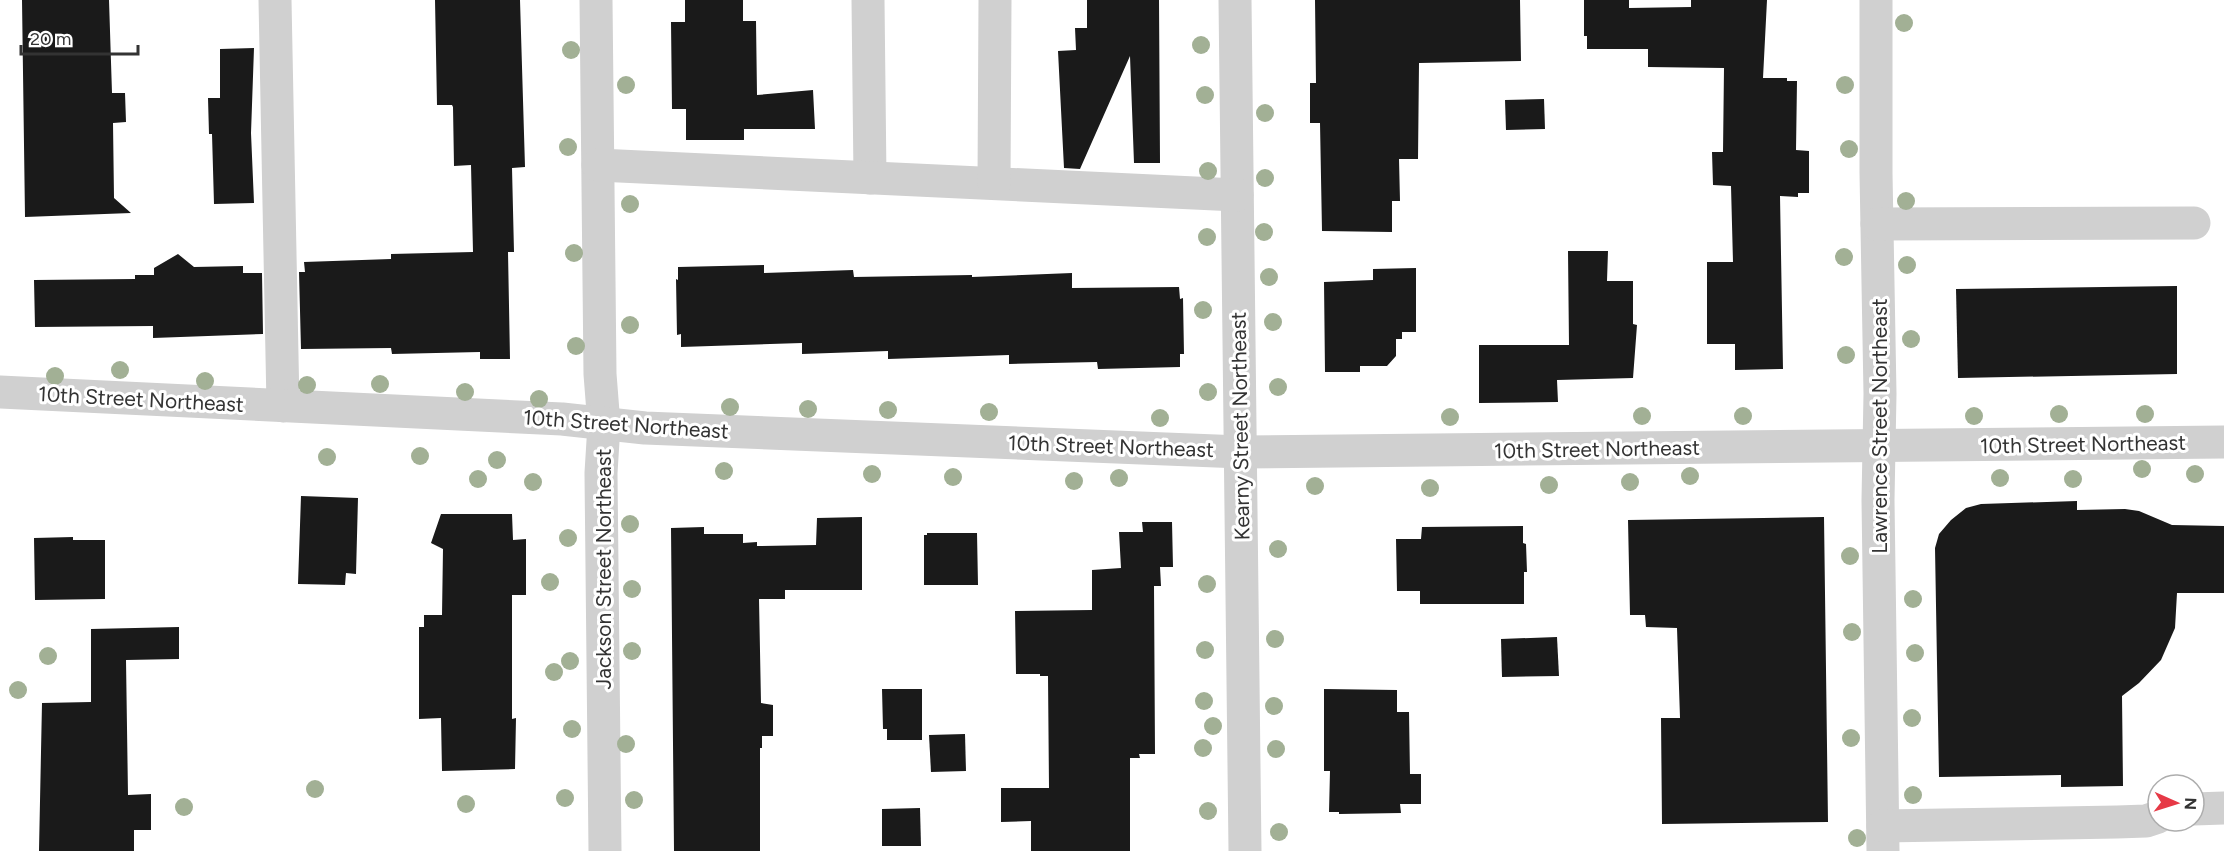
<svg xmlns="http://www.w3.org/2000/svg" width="2224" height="851" viewBox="0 0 2224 851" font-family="Figtree,sans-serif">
<rect width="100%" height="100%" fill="#fff"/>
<g fill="#1a1a1a">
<path d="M22,0H109L112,93H125L126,122L113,123L114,198L131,213L25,217Z"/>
<path d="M435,0H520L525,167L512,168L514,252H508L510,359H480V352L392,354L391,348L301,349L299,272H305L304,262L391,259V254L473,252L471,165L454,166L453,107L452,105H437Z"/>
<path d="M685,0H743V21H756L757,95L813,90L815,129H744V140H686V109H672L671,22H685Z"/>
<path d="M1087,0H1159L1160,163H1134L1130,56L1080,169L1064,168L1058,51L1076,50L1075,28H1087Z"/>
<path d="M1315,0H1520L1521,61L1419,63L1418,159H1399L1400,201H1392V232L1322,231L1320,123H1310V83H1316Z"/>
<path d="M1584,0H1629V8L1691,7V0H1767L1763,78H1787V81H1797L1796,150L1809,151V193H1798V197L1780,196L1783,369L1735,370V344H1707V262H1733L1731,186L1713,185L1712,152H1723L1724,68L1648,67V49H1587V36H1584Z"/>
<path d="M254,48L251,133L254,203L214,204L212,134H209L208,98H220V49Z"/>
<path d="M1544,99L1545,129L1506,130L1505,100Z"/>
<path d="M1568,251H1608L1607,281H1633V324L1637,325L1633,378L1557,380L1558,402L1479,403V345H1569Z"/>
<path d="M178,254L194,267L243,266V273H262L263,334L153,338V326L35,327L34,280L135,279V275H154V268Z"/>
<path d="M764,265V273L853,270L854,277L972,275V277L1072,273V288L1179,287L1180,299L1183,298L1184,354H1180V367L1098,369L1097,362L1009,364V355L888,359V351L802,354V343L681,347V334L677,335L676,279L678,280V267Z"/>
<path d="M1416,268V332H1402V339H1396V356L1387,366H1360V372H1325L1324,282L1373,280V269Z"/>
<path d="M2177,286V374L1958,378L1956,289Z"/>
<path d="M301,496L358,498L356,574L346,573L345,585L298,584Z"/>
<path d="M2077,501V510L2125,509L2139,511L2172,525L2224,526V593H2177L2175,628L2161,660L2139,683L2122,696L2123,786L2061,787V775L1939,777L1935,548L1939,534L1951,520L1966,508L1981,504Z"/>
<path d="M441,514H512L513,540L526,539V595H512V719L516,718L515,769L442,771L441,718L419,719V627H424V615H442L443,549L431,543Z"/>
<path d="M862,517V590H785V599H759L761,703L773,705V736H762V748H760V851H674L671,528L704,527V534H743V543L757,542V546L816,545L817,518Z"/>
<path d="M1824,517L1828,822L1662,824L1661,718H1680L1677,628L1646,627L1645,615H1630L1628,520Z"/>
<path d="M1142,522H1172L1173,567H1160L1161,586H1154L1155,754H1139L1140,758H1130V851H1031V821L1001,822V788H1049L1048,676H1040V674H1016L1015,611L1092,610V570L1121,568L1119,532H1143Z"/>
<path d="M1523,526V543L1526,544L1527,572H1524V604H1420V591H1397L1396,539H1421L1422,527Z"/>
<path d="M927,533H977L978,585H924V535H927Z"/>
<path d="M73,537V540H105V599L35,600L34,538Z"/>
<path d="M179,627V659L126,660L128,795L151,794V830H134V851H39L42,703L91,702V629Z"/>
<path d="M1557,637L1559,676L1502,677L1501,639Z"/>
<path d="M882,689H922V740H887V729H883Z"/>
<path d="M1324,689L1397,690V712H1409L1410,774H1421V804H1400L1401,813L1339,814V812H1329L1330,771H1324Z"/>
<path d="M965,734L966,771L931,772L929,735Z"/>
<path d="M920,808L921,846H882V809Z"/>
</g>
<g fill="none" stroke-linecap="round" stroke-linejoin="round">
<g stroke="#d0d0d0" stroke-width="33">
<path d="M275,0L283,406"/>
<path d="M596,0L600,374L604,425L601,473L605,851"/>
<path d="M868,0L870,178"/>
<path d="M1235,0L1245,851"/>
<path d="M1876,0V173L1880,394L1878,500L1883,851"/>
<path d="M598,165L1237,195"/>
<path d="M994,183L995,0"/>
<path d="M1877,224L2194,223"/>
<path d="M0,392L562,419L645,428L1241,452L2224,442"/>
<path d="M2194,809L2224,808"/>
<path d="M1883,826L2117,822L2146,821L2158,817"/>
</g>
</g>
<g fill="#a2b095">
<circle cx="1904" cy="23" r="9"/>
<circle cx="1201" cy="45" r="9"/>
<circle cx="571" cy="50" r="9"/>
<circle cx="626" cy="85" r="9"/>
<circle cx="1845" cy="85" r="9"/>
<circle cx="1205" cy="95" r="9"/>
<circle cx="1265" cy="113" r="9"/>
<circle cx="568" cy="147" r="9"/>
<circle cx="1849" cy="149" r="9"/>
<circle cx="1208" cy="171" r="9"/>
<circle cx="1265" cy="178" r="9"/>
<circle cx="1906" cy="201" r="9"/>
<circle cx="630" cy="204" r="9"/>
<circle cx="1264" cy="232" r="9"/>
<circle cx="1207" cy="237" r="9"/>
<circle cx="574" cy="253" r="9"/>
<circle cx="1844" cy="257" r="9"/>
<circle cx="1907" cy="265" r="9"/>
<circle cx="1269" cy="277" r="9"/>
<circle cx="1203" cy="310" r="9"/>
<circle cx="1273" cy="322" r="9"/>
<circle cx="630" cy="325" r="9"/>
<circle cx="1911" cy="339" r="9"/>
<circle cx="576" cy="346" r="9"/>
<circle cx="1846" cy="355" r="9"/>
<circle cx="120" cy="370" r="9"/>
<circle cx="55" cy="376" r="9"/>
<circle cx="205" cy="381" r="9"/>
<circle cx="380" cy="384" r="9"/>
<circle cx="307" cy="385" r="9"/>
<circle cx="1278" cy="387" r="9"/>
<circle cx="465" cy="392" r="9"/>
<circle cx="1208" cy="392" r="9"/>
<circle cx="539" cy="399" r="9"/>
<circle cx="730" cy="407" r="9"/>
<circle cx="808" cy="409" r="9"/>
<circle cx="888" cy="410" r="9"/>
<circle cx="989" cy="412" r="9"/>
<circle cx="2059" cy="414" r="9"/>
<circle cx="2145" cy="414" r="9"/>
<circle cx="1642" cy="416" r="9"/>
<circle cx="1743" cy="416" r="9"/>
<circle cx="1974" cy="416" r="9"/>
<circle cx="1450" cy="417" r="9"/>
<circle cx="1160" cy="418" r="9"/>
<circle cx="420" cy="456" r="9"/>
<circle cx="327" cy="457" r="9"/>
<circle cx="497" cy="460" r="9"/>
<circle cx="2142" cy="469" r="9"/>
<circle cx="724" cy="471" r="9"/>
<circle cx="872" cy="474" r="9"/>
<circle cx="2195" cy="474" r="9"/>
<circle cx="1690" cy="476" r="9"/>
<circle cx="953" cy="477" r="9"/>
<circle cx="1119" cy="478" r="9"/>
<circle cx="2000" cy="478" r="9"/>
<circle cx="478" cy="479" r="9"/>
<circle cx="2073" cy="479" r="9"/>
<circle cx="1074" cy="481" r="9"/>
<circle cx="533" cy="482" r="9"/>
<circle cx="1630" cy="482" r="9"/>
<circle cx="1549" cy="485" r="9"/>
<circle cx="1315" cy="486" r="9"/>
<circle cx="1430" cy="488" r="9"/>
<circle cx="630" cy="524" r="9"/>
<circle cx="568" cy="538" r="9"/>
<circle cx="1278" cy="549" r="9"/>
<circle cx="1850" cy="556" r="9"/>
<circle cx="550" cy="582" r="9"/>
<circle cx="1207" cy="584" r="9"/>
<circle cx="632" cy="589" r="9"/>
<circle cx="1913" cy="599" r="9"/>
<circle cx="1852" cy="632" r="9"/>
<circle cx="1275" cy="639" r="9"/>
<circle cx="1205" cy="650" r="9"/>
<circle cx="632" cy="651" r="9"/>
<circle cx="1915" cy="653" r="9"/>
<circle cx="48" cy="656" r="9"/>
<circle cx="570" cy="661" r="9"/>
<circle cx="554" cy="672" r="9"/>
<circle cx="18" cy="690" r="9"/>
<circle cx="1204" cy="701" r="9"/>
<circle cx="1274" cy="706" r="9"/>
<circle cx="1912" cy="718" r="9"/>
<circle cx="1213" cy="726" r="9"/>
<circle cx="572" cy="729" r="9"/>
<circle cx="1851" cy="738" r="9"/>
<circle cx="626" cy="744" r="9"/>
<circle cx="1203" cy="748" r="9"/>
<circle cx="1276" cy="749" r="9"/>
<circle cx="315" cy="789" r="9"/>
<circle cx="1913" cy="795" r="9"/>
<circle cx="565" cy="798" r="9"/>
<circle cx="634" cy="800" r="9"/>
<circle cx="466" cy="804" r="9"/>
<circle cx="184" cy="807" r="9"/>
<circle cx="1208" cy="811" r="9"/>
<circle cx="1279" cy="832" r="9"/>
<circle cx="1857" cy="838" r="9"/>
</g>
<g text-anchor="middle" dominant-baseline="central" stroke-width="6" stroke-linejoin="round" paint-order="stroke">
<g font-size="21" fill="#333" stroke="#fff">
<text transform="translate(141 399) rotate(3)">10th Street Northeast</text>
<text transform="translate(626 424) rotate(4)">10th Street Northeast</text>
<text transform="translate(1240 426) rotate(-91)">Kearny Street Northeast</text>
<text transform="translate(1879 426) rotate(-90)">Lawrence Street Northeast</text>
<text transform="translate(2083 444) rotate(-1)">10th Street Northeast</text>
<text transform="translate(1111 446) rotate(2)">10th Street Northeast</text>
<text transform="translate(1597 449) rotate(-1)">10th Street Northeast</text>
<text transform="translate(603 569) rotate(-90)">Jackson Street Northeast</text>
</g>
</g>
<g transform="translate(2176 803) rotate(93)"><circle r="28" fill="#ffffff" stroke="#adadad" stroke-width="1.5"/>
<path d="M0-4.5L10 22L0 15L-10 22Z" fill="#e63946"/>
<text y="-9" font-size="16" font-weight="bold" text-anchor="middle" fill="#333333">N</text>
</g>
<path d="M21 45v9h117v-9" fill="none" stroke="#333333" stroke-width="3"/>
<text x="30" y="45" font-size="18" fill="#333333" stroke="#ffffff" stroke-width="4.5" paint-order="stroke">20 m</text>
</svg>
